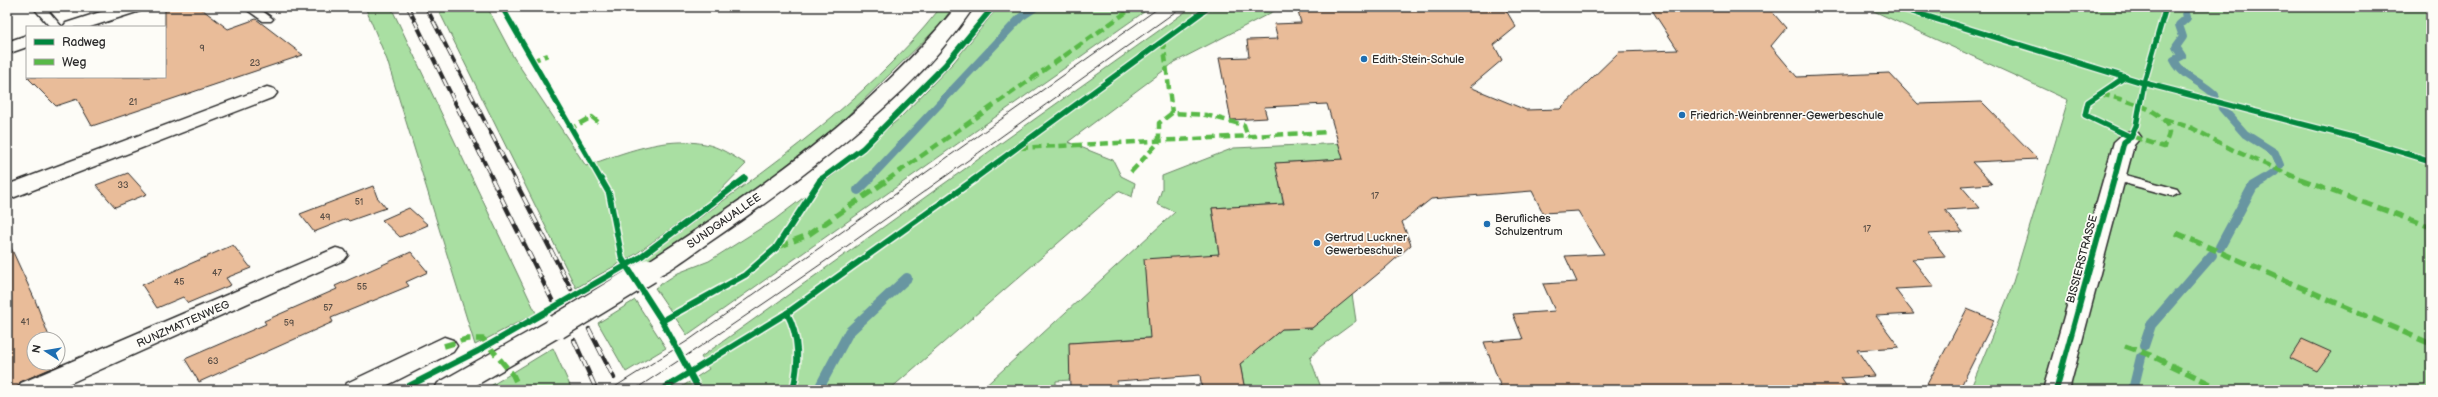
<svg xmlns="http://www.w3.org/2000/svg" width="2438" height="397" viewBox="0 0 2438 397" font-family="'Balsamiq Sans',sans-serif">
<rect width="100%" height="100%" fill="#fdfcf7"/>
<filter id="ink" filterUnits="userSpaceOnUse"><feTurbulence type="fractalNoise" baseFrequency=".025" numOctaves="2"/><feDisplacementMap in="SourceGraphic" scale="8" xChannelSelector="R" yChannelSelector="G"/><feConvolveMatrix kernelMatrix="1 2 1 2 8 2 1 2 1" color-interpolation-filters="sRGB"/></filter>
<g filter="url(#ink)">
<g fill="#a9dfa2" stroke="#6a8566">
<path d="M365,7H391L536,313L475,345L387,60Z"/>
<path d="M437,7H487L514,58L586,166C624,153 663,136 705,144C720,147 733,156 746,164L713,198L636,254L576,288Z"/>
<path d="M941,7H953L940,25L838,125L752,192L643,264L641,261C745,183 860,110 941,7Z"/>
<path d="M998,7H1151L687,335L655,288L678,273L709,261L774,220L832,176L900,118L954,62Z"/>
<path d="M1192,7H1282L1175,62L1068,142L1113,160L1121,176L1135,183L1132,197L1118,191L889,390H677L709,369L701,357Z"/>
<path d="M1865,7L2431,8V390H1970L2010,292L2068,100Z"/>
<path d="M1346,143L1347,159L1276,163L1283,204L1212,208L1219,254L1188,335L1070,343V380L1056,381V390H981L1175,212L1157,204L1162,189V176L1234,148Z"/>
<path d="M1352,294L1356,321L1318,349L1310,358L1322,390H1245L1240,364L1282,329L1312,328Z"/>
<path d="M635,300L666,348L626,372L598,323Z"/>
<path d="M553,348L572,390H484Z"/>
</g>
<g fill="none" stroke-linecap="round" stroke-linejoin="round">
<g stroke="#6896a1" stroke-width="8">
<path d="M2185,7L2187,18L2179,25L2183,37L2176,47L2182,56L2174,60C2183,78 2202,81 2215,95"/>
<path d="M2222,108L2245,134L2275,153L2280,165"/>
<path d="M868,180L1021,17L1036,7"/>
<path d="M2264,180L2276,172"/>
</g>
<g stroke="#6896a1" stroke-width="10">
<path d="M858,190L869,179"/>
<path d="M2220,247L2253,186L2265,179"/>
<path d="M2144,346L2151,325L2212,255"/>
<path d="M818,390L849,332L907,278"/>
<path d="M2133,390L2141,357"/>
</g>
</g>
<g fill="#e9bc99" stroke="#2b2b2b">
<path d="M165,7H199L228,29L256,19L303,55L92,126L77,99L56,106L27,77H165Z"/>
<path d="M1504,7L1516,27L1494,45L1502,60L1470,87L1526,110L1560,109L1619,52L1678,50L1650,7H1768L1786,28L1771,46L1797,77L1889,73L1918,104L1982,102L2038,159L1972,162L1992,184L1961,186L1980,208L1945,210L1963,232L1928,234L1946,257L1912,259L1934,287L1895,289L1914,314L1876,316L1899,347L1857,350L1875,376L1841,378L1849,390H1502L1484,342L1523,339L1513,314L1555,311L1543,284L1577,282L1565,256L1604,254L1578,211L1543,213L1532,191L1431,199L1402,222L1411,245L1384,269L1312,328L1282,329L1240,364L1245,390H1202L1200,375L1117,381L1118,390H1070L1069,343L1150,338L1144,259L1219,254L1212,208L1284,204L1275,163L1343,159L1327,104L1264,107L1267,118L1231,120L1219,58L1249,57L1247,40L1278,39L1274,24L1301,23L1297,8Z"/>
<path d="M128,173L147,194L115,207L96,185Z"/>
<path d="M373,186L377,197L386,208L349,221L347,219L314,232L300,214Z"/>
<path d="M409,208L428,225L400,237L382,220Z"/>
<path d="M7,239L35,300L50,339H34V363H58V358L61,364L20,382L16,390H13L7,376Z"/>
<path d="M233,245L251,268L226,278L231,285L188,303L183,297L157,308L142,285Z"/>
<path d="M411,252L428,272L406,282L409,286L331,318L333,322L199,382L185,359L266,324L264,321L337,289L335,286Z"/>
<path d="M1967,309L1994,320L1959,390H1924Z"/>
<path d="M2302,339L2331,352L2317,371L2290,358Z"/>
</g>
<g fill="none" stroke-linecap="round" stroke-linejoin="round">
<g stroke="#2b2b2b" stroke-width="3">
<g id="lane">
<path d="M33,7H45L62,27H50Z"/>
<path d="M243,7H257L273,19L271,21H263Z"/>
<path d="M2114,172L2177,189L2179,192L2172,196L2109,179L2107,176L2109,173Z"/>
</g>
</g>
<g stroke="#2b2b2b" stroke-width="3">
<g id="street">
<path d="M116,7H143L140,11L90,27H63L66,23Z"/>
<path d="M27,35V47L7,54V42Z"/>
<path d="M267,87L274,89L277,93L274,97L7,200V185Z"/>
<path d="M2131,131L2138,133L2141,137L2134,145L2069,390H2043L2114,142L2124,133Z"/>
<path d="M336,248L344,250L348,255L344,260L55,390H17L21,383Z"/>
<path d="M444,337L453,340L457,346L453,352L378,390H343L347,383Z"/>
</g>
</g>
<g stroke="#2b2b2b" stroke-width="3">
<g id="secondary">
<path d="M956,7H974C954,36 929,65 903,90C844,146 779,195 711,241C697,250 670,272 655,277C650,279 646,278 641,276L637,271L641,266C759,190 866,117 956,7Z"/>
<path d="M557,319L566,321L569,327L566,333L468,390H434L438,383L548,321Z"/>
</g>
</g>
<use href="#lane" fill="#fdfcf7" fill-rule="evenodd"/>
<use href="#street" fill="#fdfcf7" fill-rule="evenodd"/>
<use href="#secondary" fill="#fdfcf7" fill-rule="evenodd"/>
<g stroke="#2b2b2b" stroke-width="1">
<path d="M610,390L689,340L1160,7"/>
<path d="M634,390C821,269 1001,136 1182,7"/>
</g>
<g stroke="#2b2b2b" stroke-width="4">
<g id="rail-far1">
<path d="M408,7L493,180"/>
<path d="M426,7L515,180"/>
</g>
</g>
<g stroke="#2b2b2b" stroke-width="4.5">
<g id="rail">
<path d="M492,179L552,300"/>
<path d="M514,179L571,289"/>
<path d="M589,329L614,378"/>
<path d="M574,340L596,389"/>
</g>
</g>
<use href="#rail-far1" stroke="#fdfcf7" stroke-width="2.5" stroke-dasharray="8" stroke-linecap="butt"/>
<use href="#rail" stroke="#fdfcf7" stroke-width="3" stroke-dasharray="10" stroke-linecap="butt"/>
<g stroke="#2b2b2b" stroke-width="27" stroke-linecap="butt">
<path id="secondary-bridge" d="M557,327L649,271"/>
</g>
<use href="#secondary-bridge" stroke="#fdfcf7" stroke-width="24"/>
<g stroke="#58b947" stroke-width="4.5" stroke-dasharray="9 4.5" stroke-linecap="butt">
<path d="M1163,40L1172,113"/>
<path d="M531,61L548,55"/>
<path d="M2101,94C2119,99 2168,108 2169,132C2169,137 2165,142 2164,147L2128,135"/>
<path d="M2164,119L2192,128L2235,151L2302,180"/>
<path d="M571,131L570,129L592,117L598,122"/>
<path d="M1019,148L1329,132"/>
<path d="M1131,172L1159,142V123L1172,113L1206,115L1244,125L1248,137"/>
<path d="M887,180L1134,7"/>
</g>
<g stroke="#58b947" stroke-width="5.5" stroke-dasharray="11 5.5" stroke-linecap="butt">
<path d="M2300,179L2431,227"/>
<path d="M2176,233L2431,344"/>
<path d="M778,247L808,235L889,179"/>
<path d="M444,346L467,339H483L513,375L520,390"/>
<path d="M2125,346L2150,355L2223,390"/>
</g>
<g stroke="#fdfcf7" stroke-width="8">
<g id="cycleway-far1">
<path d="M502,7L601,180"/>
<path d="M1897,7L2144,83L2352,137L2431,161"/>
<path d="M2125,77L2088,102L2085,115L2131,137"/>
<path d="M743,180L745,178"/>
<path d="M820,180L863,148L945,65L993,7"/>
<path d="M973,180L1209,7"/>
<path d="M2114,180L2124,142L2131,137L2136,126L2144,83L2166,7"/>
</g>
</g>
<g stroke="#fdfcf7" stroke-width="9">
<g id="cycleway">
<path d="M601,179L609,193L622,259L662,321L699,390"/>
<path d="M787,313C800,338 799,363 793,390"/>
<path d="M662,321L745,275L776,248L821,179"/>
<path d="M401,390L478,351L639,258L744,179"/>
<path d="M661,390L787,313L975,179"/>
<path d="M2056,390L2114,179"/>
</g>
</g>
<use href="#cycleway-far1" stroke="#00873e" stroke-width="5.5"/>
<use href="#cycleway" stroke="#00873e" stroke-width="6"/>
</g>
</g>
<g fill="#1f6fb2" stroke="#fdfcf7" stroke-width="1.5">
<circle cx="1364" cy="59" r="4"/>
<circle cx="1682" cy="115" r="4"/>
<circle cx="1487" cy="224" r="4"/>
<circle cx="1317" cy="243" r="4"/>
</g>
<g text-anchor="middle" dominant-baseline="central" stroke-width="3.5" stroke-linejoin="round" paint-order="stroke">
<g font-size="9" fill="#5a4f46">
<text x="202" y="48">9</text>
<text x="255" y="63">23</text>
<text x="133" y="102">21</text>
<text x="123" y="185">33</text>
<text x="1375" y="196">17</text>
<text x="359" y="202">51</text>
<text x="325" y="217">49</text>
<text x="1867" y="229">17</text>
<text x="217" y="273">47</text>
<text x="179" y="282">45</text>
<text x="362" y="287">55</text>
<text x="328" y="308">57</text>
<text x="25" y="322">41</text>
<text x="289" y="323">59</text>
<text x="213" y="361">63</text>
</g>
<g font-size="11" fill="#2b2b2b" stroke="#fdfcf7" text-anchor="start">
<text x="1372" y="59">Edith-Stein-Schule</text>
<text x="1690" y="115">Friedrich-Weinbrenner-Gewerbeschule</text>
<text x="1495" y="218">Berufliches<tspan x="1495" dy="13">Schulzentrum</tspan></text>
<text x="1325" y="237">Gertrud Luckner<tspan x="1325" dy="13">Gewerbeschule</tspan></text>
</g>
<g font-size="11" fill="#2b2b2b" stroke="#fdfcf7">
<text transform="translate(724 221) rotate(-35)">SUNDGAUALLEE</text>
<text transform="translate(2082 259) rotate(-75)">BISSIERSTRASSE</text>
<text transform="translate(183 324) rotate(-24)">RUNZMATTENWEG</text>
</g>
</g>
<rect width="2438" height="397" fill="none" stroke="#fdfcf7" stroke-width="24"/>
<rect x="12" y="12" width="2414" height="373" fill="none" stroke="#2b2b2b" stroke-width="1.5" filter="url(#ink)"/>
<rect x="26" y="26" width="140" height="52" fill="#fdfcf7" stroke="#a9a8a5"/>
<rect x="34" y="39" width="20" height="6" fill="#00873e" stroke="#a9a8a5"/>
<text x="62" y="46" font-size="12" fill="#2b2b2b">Radweg</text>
<rect x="34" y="59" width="20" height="6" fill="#58b947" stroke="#a9a8a5"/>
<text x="62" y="66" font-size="12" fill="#2b2b2b">Weg</text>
<g transform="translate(46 351) rotate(282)"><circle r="19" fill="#fdfcf7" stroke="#a9a8a5"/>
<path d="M0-3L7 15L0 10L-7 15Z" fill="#1f6fb2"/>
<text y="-6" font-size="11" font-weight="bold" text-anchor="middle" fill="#2b2b2b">N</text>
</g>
</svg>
